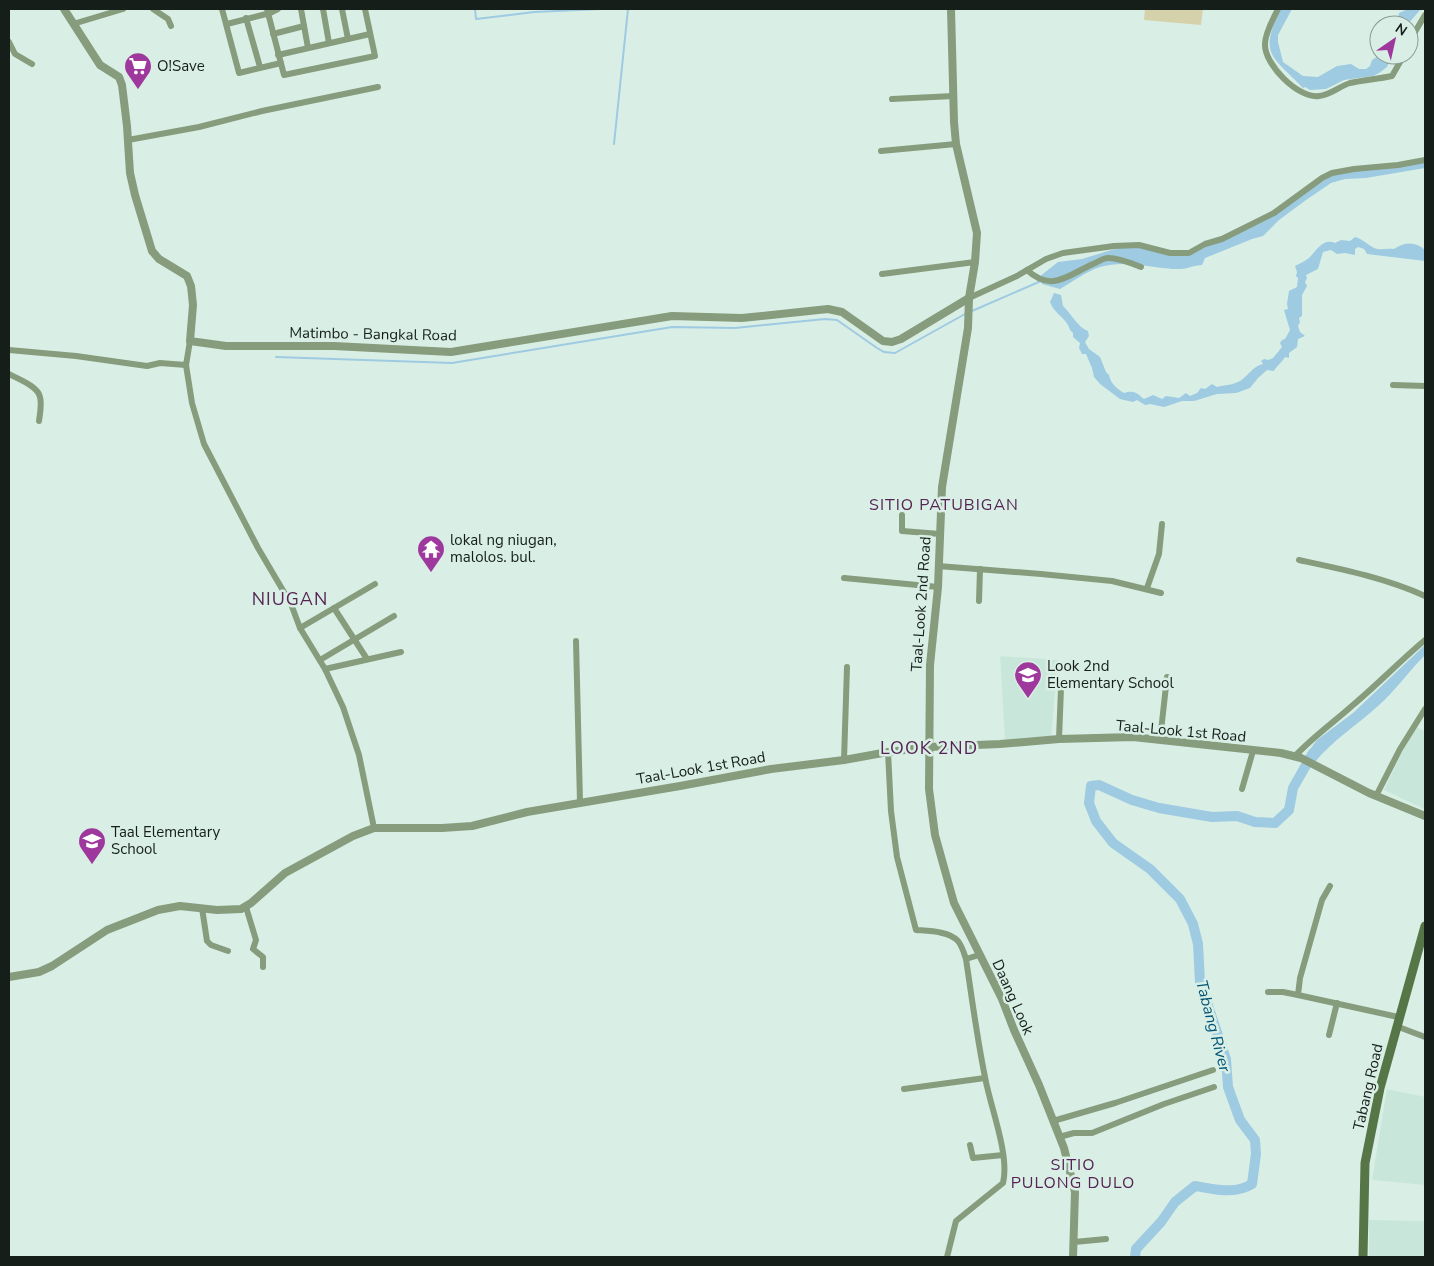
<svg xmlns="http://www.w3.org/2000/svg" width="1434" height="1266" viewBox="0 0 1434 1266" font-family="'Nunito Sans',sans-serif">
<rect width="100%" height="100%" fill="#d9efe5"/>
<g fill="#c8e7da">
<path d="M1000,656L1058,660L1051,738L1005,741Z"/>
<path d="M1414,726L1425,731L1424,809L1384,790Z"/>
<path d="M1387,1089L1425,1097V1185L1372,1180Z"/>
<path d="M1369,1220L1425,1221V1257H1369Z"/>
</g>
<path fill="#d5d1aa" d="M1145,9H1203L1201,25L1144,20Z"/>
<g fill="#9ecae2">
<path d="M1281,9H1292L1278,35V42L1283,62L1303,76L1318,77L1337,66L1351,64L1359,69H1366L1370,66L1372,60L1378,56L1379,49V55H1392L1387,67L1379,73L1373,76L1344,80L1326,89L1310,90L1305,87L1303,88C1272,55 1258,55 1281,9Z"/>
<path d="M1408,9H1421L1407,25H1390L1391,22L1398,20L1399,13Z"/>
<path d="M1425,161V168L1366,178L1345,179L1331,183L1306,200L1279,220L1263,236L1252,239L1205,258L1202,265C1194,265 1188,269 1180,269C1153,269 1126,259 1100,267C1087,271 1072,282 1060,289L1042,284L1039,277L1058,262L1082,259L1118,248H1141L1173,255L1205,247L1264,221L1302,193L1335,174Z"/>
<path d="M1355,237C1364,239 1369,247 1377,249C1380,250 1388,248 1394,249C1404,242 1415,241 1425,250V261L1367,254L1364,249L1358,247L1355,249V255L1345,253L1337,254L1331,250L1323,252L1318,269L1306,275L1307,278L1305,282L1307,286L1302,295V316L1299,318L1300,322L1298,326L1300,332L1305,336L1298,339L1297,347L1289,353V358L1285,357C1282,362 1275,368 1274,371L1267,370L1258,378L1250,388L1236,393L1217,394L1194,401H1182L1164,407L1150,404L1145,405L1137,400L1133,402L1120,399L1100,384L1094,377L1092,368L1086,354H1082L1079,348L1080,343L1073,337V333L1070,330C1067,318 1054,314 1050,302L1054,293L1061,295L1063,306C1071,313 1078,328 1088,331L1089,336L1085,342L1089,349L1100,357L1106,372L1109,375C1111,384 1116,388 1124,393C1133,390 1136,392 1144,399L1153,395L1162,399L1166,396L1179,398L1186,393L1190,396L1197,393L1201,388L1205,389L1212,384L1217,387C1225,385 1233,385 1240,381C1249,375 1252,367 1263,364L1261,361L1264,359L1268,360L1273,358L1282,347L1280,343L1282,340L1285,339L1290,330L1284,310L1288,309L1287,304L1289,291L1297,287L1298,278L1296,276L1297,272L1295,266C1299,264 1305,261 1309,258C1317,250 1323,238 1335,243L1341,240L1350,241Z"/>
<path d="M1425,645V655C1409,671 1395,691 1378,706C1357,725 1333,740 1315,762L1305,756L1317,740L1353,713Z"/>
</g>
<g fill="none" stroke-linecap="round" stroke-linejoin="round">
<g stroke="#9ecae2" stroke-width="2">
<path d="M475,9L476,19L534,12L602,9"/>
<path d="M614,144L628,9"/>
<path d="M972,311L1041,281"/>
<path d="M276,357L452,363L672,327L735,328L825,319L837,320L877,348L884,352L895,353L965,314"/>
</g>
<path stroke="#9ecae2" stroke-width="10" d="M1135,1257L1136,1249L1161,1222L1175,1202L1195,1186C1215,1189 1234,1195 1252,1184L1256,1154L1255,1140L1240,1120L1228,1087L1226,1059L1200,982L1198,944L1193,924L1180,899L1150,869L1113,843L1096,821L1089,803L1091,786L1099,785L1132,800L1159,808L1212,817L1237,816L1255,822L1275,823L1289,810L1293,788L1313,753"/>
<g stroke="#869c7c" stroke-width="6">
<path d="M153,9L168,19L171,26"/>
<path d="M222,9L239,73L281,63"/>
<path d="M267,9L284,75L375,56L365,9"/>
<path d="M301,9L308,48"/>
<path d="M323,9L329,43"/>
<path d="M342,9L348,39"/>
<path d="M1278,9C1273,19 1265,33 1265,44C1264,64 1298,99 1319,96C1330,95 1340,86 1350,83C1364,80 1378,79 1392,76L1404,55"/>
<path d="M246,18L260,67"/>
<path d="M73,24L123,9"/>
<path d="M227,24L270,13L278,9"/>
<path d="M273,34L304,26"/>
<path d="M9,42L15,54L32,64"/>
<path d="M1409,42L1425,15"/>
<path d="M278,55L370,34"/>
<path d="M892,99L954,96"/>
<path d="M128,140L199,127L262,111L378,87"/>
<path d="M881,151L956,144"/>
<path d="M1027,270C1052,293 1068,275 1093,264C1098,262 1103,258 1108,258C1119,258 1131,263 1141,267"/>
<path d="M882,274L975,262"/>
<path d="M969,298L1017,276L1046,259L1063,253L1114,246L1139,245L1170,253H1189L1205,244L1222,239L1274,213L1322,178L1332,173L1354,169L1398,165L1425,160"/>
<path d="M190,341L186,365L192,403L204,444L258,548L291,604L300,628L325,669L343,707L359,755L374,828"/>
<path d="M9,350L76,356L147,366L160,363L186,365"/>
<path d="M9,374C18,379 38,386 40,397C42,404 40,414 39,421"/>
<path d="M1393,385L1425,386"/>
<path d="M902,515V531L940,534"/>
<path d="M1299,560C1341,569 1386,578 1425,596"/>
<path d="M938,566L1041,574L1112,581L1161,593"/>
<path d="M844,578L938,587"/>
<path d="M1147,588L1159,554L1162,524"/>
<path d="M979,601L980,569"/>
<path d="M334,608L367,659"/>
<path d="M300,628L375,584"/>
<path d="M576,641L580,802"/>
<path d="M320,660L394,616"/>
<path d="M325,669L401,652"/>
<path d="M1059,739L1061,688"/>
<path d="M1160,740L1167,677"/>
<path d="M888,752L891,811L897,857L916,930C928,931 949,931 958,941C962,946 964,953 966,959"/>
<path d="M1295,756C1313,737 1334,722 1353,705C1378,684 1400,661 1425,640"/>
<path d="M844,760L847,667"/>
<path d="M1242,789L1253,751"/>
<path d="M1376,796L1400,749L1425,709"/>
<path d="M1330,886L1322,900L1300,978L1298,995L1398,1017"/>
<path d="M246,907L256,940L253,949L263,957V967"/>
<path d="M202,908L207,941L211,945L228,951"/>
<path d="M1268,992H1283L1298,995"/>
<path d="M1396,1026L1425,1037"/>
<path d="M1329,1035L1337,1003"/>
<path d="M904,1089L985,1078"/>
<path d="M1053,1121L1115,1103L1213,1070"/>
<path d="M1059,1137L1074,1133H1092L1164,1104L1214,1087"/>
<path d="M970,1145L973,1158L1003,1155"/>
<path d="M1074,1242L1106,1239"/>
<path d="M947,1257L956,1221L1003,1183C1010,1155 990,1106 985,1077C977,1038 972,999 966,959L979,955"/>
</g>
<g stroke="#869c7c" stroke-width="8">
<path d="M64,9L100,65L119,77L122,85L127,126L130,173L135,195L152,251L159,259L187,276L191,286L193,305L190,341L226,346H334L451,352L672,316L742,318L828,309L842,312L883,341L892,342L901,339L969,298"/>
<path d="M951,9L954,122L956,144L977,233L975,262L969,298L968,328L942,487L938,587L930,665L929,789L935,835L954,903L1002,999L1014,1030L1039,1085L1064,1148L1075,1192L1073,1257"/>
<path d="M9,977L39,972L52,966L107,930L158,910L180,906L217,910L241,909L251,903L285,873L353,836L374,828H442L472,826L527,812L680,786L771,769L844,760L888,752L929,747L1000,744L1059,739L1133,737L1281,753L1301,758L1369,793L1425,816"/>
</g>
<path stroke="#577647" stroke-width="9" d="M1363,1257L1365,1163L1380,1088L1425,926"/>
</g>
<defs>
<g id="supermarket-pin" transform="scale(1.4375)"><path d="M0 17L-7.5 6A9.5 9.5 0 1 1 7.5 6Z" fill="#9f389c" stroke="#d9efe5"/><path d="M-6-5.5h2.5l.6 2H6L4.5 2H-2.5L-4.4-4H-6ZM-1.5 3.2a1.3 1.3 0 1 0 .1 0ZM3 3.2a1.3 1.3 0 1 0 .1 0Z" fill="#fff"/></g>
<g id="temple-pin" transform="scale(1.4375)"><path d="M0 17L-7.5 6A9.5 9.5 0 1 1 7.5 6Z" fill="#9f389c" stroke="#d9efe5"/><path d="M0-6L5-2H3V0L6.5 2.5H4V6H1.5V3h-3V6H-4V2.5H-6.5L-3 0V-2H-5Z" fill="#fff"/></g>
<g id="school-pin" transform="scale(1.4375)"><path d="M0 17L-7.5 6A9.5 9.5 0 1 1 7.5 6Z" fill="#9f389c" stroke="#d9efe5"/><path d="M0-5L7-2L0 1L-7-2ZM-4 1L0 2.5L4 1V4Q0 6-4 4Z" fill="#fff"/></g>
</defs>
<g fill-rule="evenodd">
<use href="#supermarket-pin" x="138" y="66"/>
<use href="#temple-pin" x="431" y="549"/>
<use href="#school-pin" x="1028" y="675"/>
<use href="#school-pin" x="92" y="841"/>
</g>
<g text-anchor="middle" dominant-baseline="central" stroke-width="5" stroke-linejoin="round" paint-order="stroke">
<g font-size="15" fill="#161e1a" stroke="#d9efe5" text-anchor="start">
<text x="157" y="66">O!Save</text>
<text x="450" y="540">lokal ng niugan,<tspan x="450" dy="17">malolos. bul.</tspan></text>
<text x="1047" y="666">Look 2nd<tspan x="1047" dy="17">Elementary School</tspan></text>
<text x="111" y="832">Taal Elementary<tspan x="111" dy="17">School</tspan></text>
</g>
<g font-size="15" fill="#161e1a" stroke="#d9efe5">
<text transform="translate(373 334) rotate(1)">Matimbo - Bangkal Road</text>
<text transform="translate(921 604) rotate(-86)">Taal-Look 2nd Road</text>
<text transform="translate(1181 731) rotate(5)">Taal-Look 1st Road</text>
<text transform="translate(701 768) rotate(-10)">Taal-Look 1st Road</text>
<text transform="translate(1013 997) rotate(66)">Daang Look</text>
<text transform="translate(1368 1087) rotate(-77)">Tabang Road</text>
</g>
<g font-size="16" letter-spacing="1" fill="#562454" stroke="#d9efe5">
<text x="944" y="505">SITIO PATUBIGAN</text>
<text x="1073" y="1165">SITIO<tspan x="1073" dy="18">PULONG DULO</tspan></text>
</g>
<g font-size="16" font-style="italic" fill="#005575" stroke="#d9efe5">
<text transform="translate(1213 1026) rotate(75)">Tabang River</text>
</g>
<g font-size="18" letter-spacing="1" fill="#562454" stroke="#d9efe5">
<text x="290" y="599">NIUGAN</text>
<text x="929" y="748">LOOK 2ND</text>
</g>
</g>
<rect width="1434" height="1266" fill="none" stroke="#161e1a" stroke-width="20"/>
<g transform="translate(1394 40) rotate(34)"><circle r="24" fill="#d9efe5" stroke="#8b9b94"/>
<path d="M0-4L9 19L0 12L-9 19Z" fill="#9f389c"/>
<text y="-8" font-size="14" font-weight="bold" text-anchor="middle" fill="#161e1a">N</text>
</g>
</svg>
